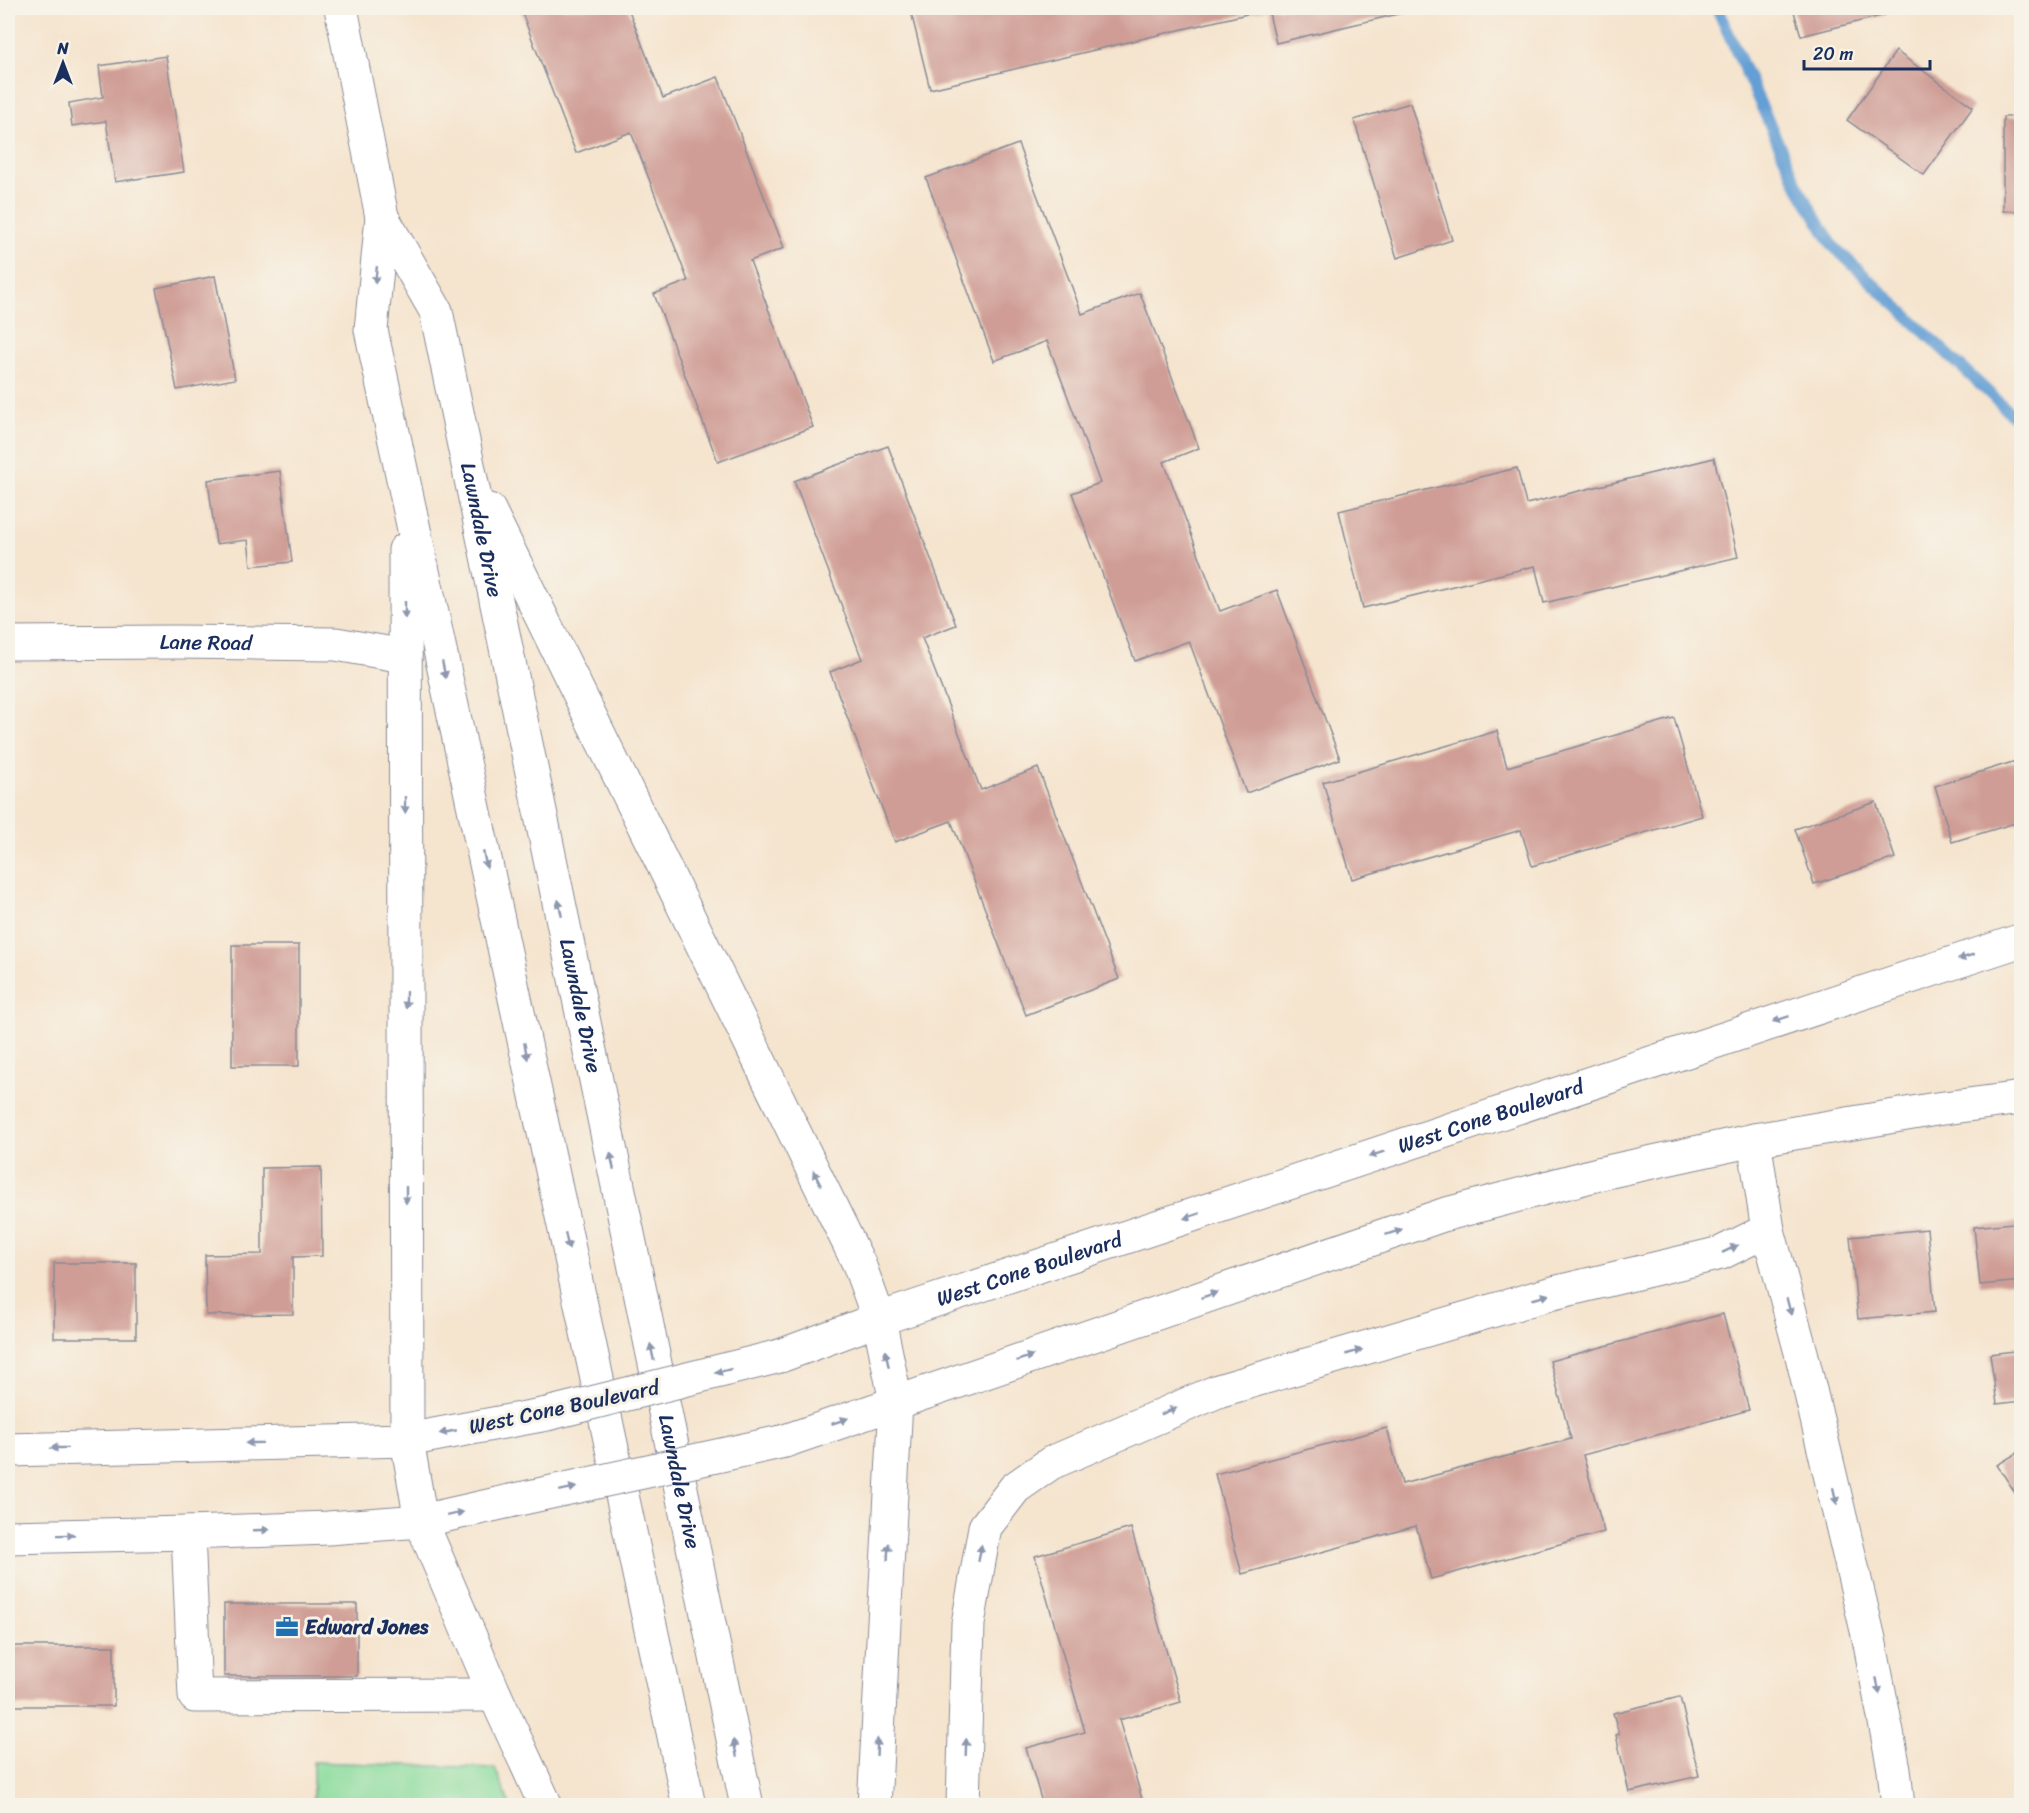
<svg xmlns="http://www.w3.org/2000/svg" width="2029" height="1813" viewBox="0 0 2029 1813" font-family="Sriracha,sans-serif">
<rect width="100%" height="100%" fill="#f7f3e8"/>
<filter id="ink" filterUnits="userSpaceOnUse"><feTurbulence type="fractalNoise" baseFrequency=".0167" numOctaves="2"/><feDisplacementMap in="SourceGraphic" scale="12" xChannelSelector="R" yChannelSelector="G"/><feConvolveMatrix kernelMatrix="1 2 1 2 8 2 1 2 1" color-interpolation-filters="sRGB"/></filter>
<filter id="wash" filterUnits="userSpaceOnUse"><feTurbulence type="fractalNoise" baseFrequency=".008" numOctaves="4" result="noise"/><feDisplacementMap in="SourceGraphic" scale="24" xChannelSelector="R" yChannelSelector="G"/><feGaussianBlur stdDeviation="1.35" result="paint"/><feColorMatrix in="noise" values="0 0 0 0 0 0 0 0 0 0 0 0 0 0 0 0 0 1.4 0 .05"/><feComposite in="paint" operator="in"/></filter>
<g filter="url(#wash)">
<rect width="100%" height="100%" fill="#f5e4ce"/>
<path fill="#8adc9d" stroke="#52867e" stroke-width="1.5" d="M313,1762L495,1768L510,1805H313Z"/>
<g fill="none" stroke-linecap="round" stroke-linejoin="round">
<path stroke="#649fd4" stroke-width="12" d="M1717,8L1799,189L1833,246L2022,424"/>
</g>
<g id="blocks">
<g fill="#cf9d95">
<path d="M520,8H628L663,98L718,77L784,248L750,261L813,427L718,462L654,294L688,281L631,132L576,153Z"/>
<path d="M910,8H1423L1276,43L1268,9L930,89Z"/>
<path d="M1793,8H1883L1885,15L1801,36Z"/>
<path d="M1896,51L1973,107L1924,175L1847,120Z"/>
<path d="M166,56L184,172L115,182L106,121L72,126L69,103L103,97L99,66Z"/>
<path d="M1410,103L1452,240L1397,258L1354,120Z"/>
<rect x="2003" y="117" width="19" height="94"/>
<path d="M1018,144L1082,314L1140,293L1199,448L1164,462L1220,611L1277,590L1340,759L1246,793L1189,641L1135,661L1072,493L1100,483L1047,341L994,361L926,178Z"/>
<path d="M215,276L235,379L177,390L156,288Z"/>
<path d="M888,446L956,625L922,638L981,790L1038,768L1119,979L1026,1015L951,821L895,842L830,672L862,659L794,481Z"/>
<path d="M1714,458L1738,557L1544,603L1535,566L1363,608L1339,511L1517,468L1526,504Z"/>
<path d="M280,471L292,562L251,566L248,540L216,544L208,480Z"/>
<path d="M1674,718L1702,816L1532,866L1521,830L1352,879L1323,782L1497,731L1507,767Z"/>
<path d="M2016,761L2022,777V821L1952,842L1935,786Z"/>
<path d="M1876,802L1895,858L1814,884L1795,829Z"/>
<rect x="232" y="945" width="67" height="121"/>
<path d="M321,1167L322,1256L293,1257V1314L206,1315L205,1255L262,1254V1168Z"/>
<path d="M2022,1222V1281L1980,1285L1974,1227Z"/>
<path d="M1927,1229L1935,1312L1858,1319L1850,1237Z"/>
<rect x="54" y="1263" width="82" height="75"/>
<path d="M1723,1314L1749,1410L1583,1455L1604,1532L1431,1579L1416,1526L1242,1574L1215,1474L1387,1428L1402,1484L1571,1439L1550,1361Z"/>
<path d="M2022,1350V1401L1997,1404L1990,1354Z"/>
<path d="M2022,1450V1503L1997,1465Z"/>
<path d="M1131,1528L1181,1702L1119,1720L1144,1806H1043L1026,1748L1085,1732L1035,1556Z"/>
<rect x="224" y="1604" width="133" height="72"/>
<rect x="8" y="1646" width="106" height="60"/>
<path d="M1680,1697L1699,1776L1629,1792L1616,1735L1619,1734L1613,1713Z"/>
</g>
</g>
</g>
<g filter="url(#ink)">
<use href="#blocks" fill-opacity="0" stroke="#888a96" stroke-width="1.5"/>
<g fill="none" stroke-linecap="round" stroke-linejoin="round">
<g stroke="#888a96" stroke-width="35">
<g id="minor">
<path id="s1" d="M8,643L175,642L336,644L404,656"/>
<path d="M1754,1140L1768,1230L1802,1356L1869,1639L1894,1769L1898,1806"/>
<path d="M188,1533L195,1696L495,1695"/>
<path d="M963,1806L968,1624L985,1527L1015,1488L1051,1463L1218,1391L1549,1294L1721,1253L1768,1230"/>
</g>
</g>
<g stroke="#888a96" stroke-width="35">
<g id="major">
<path d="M341,8L382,217L371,330L689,1806"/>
<path id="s2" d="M382,217L436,311L747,1806"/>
<path d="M489,510L859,1264L879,1319L896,1402L874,1806"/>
<path d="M405,550L407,1440L421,1521L495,1695L546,1806"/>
<path id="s3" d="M780,1356L879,1319L2022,940"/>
<path d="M785,1441L1443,1215L1602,1173L1754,1140L1936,1109L2022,1098"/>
<path d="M8,1450L407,1440L547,1414"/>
<path d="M8,1537L188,1533L328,1528L421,1521L510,1501"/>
</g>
</g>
<use href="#minor" stroke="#fff" stroke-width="33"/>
<use href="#major" stroke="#fff" stroke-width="33"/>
<g stroke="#888a96" stroke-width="35" stroke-linecap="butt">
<g id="major-bridge">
<path d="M547,1414L780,1356"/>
<path d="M510,1501L785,1441"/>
</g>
</g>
<use href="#major-bridge" stroke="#fff" stroke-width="33"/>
</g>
<defs><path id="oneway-solid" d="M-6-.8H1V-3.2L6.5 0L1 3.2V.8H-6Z" transform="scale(1.5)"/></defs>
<g fill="#8d97ae">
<use href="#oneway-solid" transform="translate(376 275) rotate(96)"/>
<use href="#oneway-solid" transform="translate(405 610) rotate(90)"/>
<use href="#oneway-solid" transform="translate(444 670) rotate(78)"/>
<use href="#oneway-solid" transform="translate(405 805) rotate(90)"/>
<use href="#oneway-solid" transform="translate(485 860) rotate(78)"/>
<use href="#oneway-solid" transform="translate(560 908) rotate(-102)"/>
<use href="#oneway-solid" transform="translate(1966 957) rotate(162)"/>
<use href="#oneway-solid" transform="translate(406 1000) rotate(90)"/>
<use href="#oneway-solid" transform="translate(1781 1019) rotate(162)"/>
<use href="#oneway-solid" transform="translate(526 1051) rotate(78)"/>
<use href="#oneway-solid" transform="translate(1377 1154) rotate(161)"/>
<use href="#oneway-solid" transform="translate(612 1161) rotate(-102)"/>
<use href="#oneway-solid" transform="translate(817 1178) rotate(-116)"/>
<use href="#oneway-solid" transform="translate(406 1195) rotate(90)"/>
<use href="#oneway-solid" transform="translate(1192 1216) rotate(162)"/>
<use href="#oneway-solid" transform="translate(1394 1232) rotate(-19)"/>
<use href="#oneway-solid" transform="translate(567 1241) rotate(78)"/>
<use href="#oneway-solid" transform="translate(1730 1249) rotate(-26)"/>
<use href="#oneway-solid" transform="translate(1209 1295) rotate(-19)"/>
<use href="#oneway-solid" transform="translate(1541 1297) rotate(-16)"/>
<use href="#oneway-solid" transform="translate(1789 1307) rotate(75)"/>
<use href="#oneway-solid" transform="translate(652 1352) rotate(-102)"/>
<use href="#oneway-solid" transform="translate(1354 1352) rotate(-16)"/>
<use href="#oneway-solid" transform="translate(1025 1358) rotate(-19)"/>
<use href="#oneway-solid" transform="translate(887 1359) rotate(-102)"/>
<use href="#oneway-solid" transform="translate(723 1371) rotate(166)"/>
<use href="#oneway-solid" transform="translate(1169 1411) rotate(-23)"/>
<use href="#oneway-solid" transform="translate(840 1421) rotate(-19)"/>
<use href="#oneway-solid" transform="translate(448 1432) rotate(169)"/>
<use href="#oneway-solid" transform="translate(254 1443) rotate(179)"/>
<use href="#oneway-solid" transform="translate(59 1448) rotate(179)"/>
<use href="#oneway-solid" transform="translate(568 1489) rotate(-12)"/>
<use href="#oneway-solid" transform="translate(1835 1496) rotate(77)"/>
<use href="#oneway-solid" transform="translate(455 1514) rotate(-13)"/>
<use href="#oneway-solid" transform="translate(261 1530) rotate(-2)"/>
<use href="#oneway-solid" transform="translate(66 1535) rotate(-1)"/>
<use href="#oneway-solid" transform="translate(888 1552) rotate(-87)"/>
<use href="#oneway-solid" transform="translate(980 1553) rotate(-80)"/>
<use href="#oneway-solid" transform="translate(1878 1686) rotate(79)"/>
<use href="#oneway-solid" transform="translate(877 1747) rotate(-87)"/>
<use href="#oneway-solid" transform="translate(966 1747) rotate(-88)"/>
<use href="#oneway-solid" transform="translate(735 1748) rotate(-102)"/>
</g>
</g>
<defs>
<g id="office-bare" transform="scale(1.8)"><path d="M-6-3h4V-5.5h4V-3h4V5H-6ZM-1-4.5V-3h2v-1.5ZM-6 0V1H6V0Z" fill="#1f6fb2" stroke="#f7f3e8" stroke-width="2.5" paint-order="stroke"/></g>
</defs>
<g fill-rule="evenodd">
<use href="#office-bare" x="287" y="1627"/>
</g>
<g text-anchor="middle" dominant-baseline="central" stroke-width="6" stroke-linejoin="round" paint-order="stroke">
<g font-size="21" fill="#1b2f5e" stroke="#f7f3e8">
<text stroke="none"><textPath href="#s2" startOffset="332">Lawndale Drive</textPath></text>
<text stroke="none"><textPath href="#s1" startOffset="198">Lane Road</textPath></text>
<text stroke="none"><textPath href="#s2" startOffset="818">Lawndale Drive</textPath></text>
<text stroke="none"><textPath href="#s3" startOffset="750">West Cone Boulevard</textPath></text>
<text stroke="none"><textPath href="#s3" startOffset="264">West Cone Boulevard</textPath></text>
<text transform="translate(564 1407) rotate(-12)">West Cone Boulevard</text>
<text stroke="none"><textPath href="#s2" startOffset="1304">Lawndale Drive</textPath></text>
</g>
<g font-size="21" font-weight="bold" fill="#1b2f5e" stroke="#f7f3e8" text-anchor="start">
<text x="305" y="1627">Edward Jones</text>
</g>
</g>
<rect width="2029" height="1813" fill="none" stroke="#f7f3e8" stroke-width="30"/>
<g transform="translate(63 63)" stroke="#f7f3e8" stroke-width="4.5" paint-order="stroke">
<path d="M0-4.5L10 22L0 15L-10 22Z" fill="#1b2f5e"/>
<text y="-9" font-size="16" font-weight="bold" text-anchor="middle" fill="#1b2f5e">N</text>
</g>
<path d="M1804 60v9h126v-9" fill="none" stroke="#1b2f5e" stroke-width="3"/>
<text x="1813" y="60" font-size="18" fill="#1b2f5e" stroke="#f7f3e8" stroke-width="4.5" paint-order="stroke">20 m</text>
</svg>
